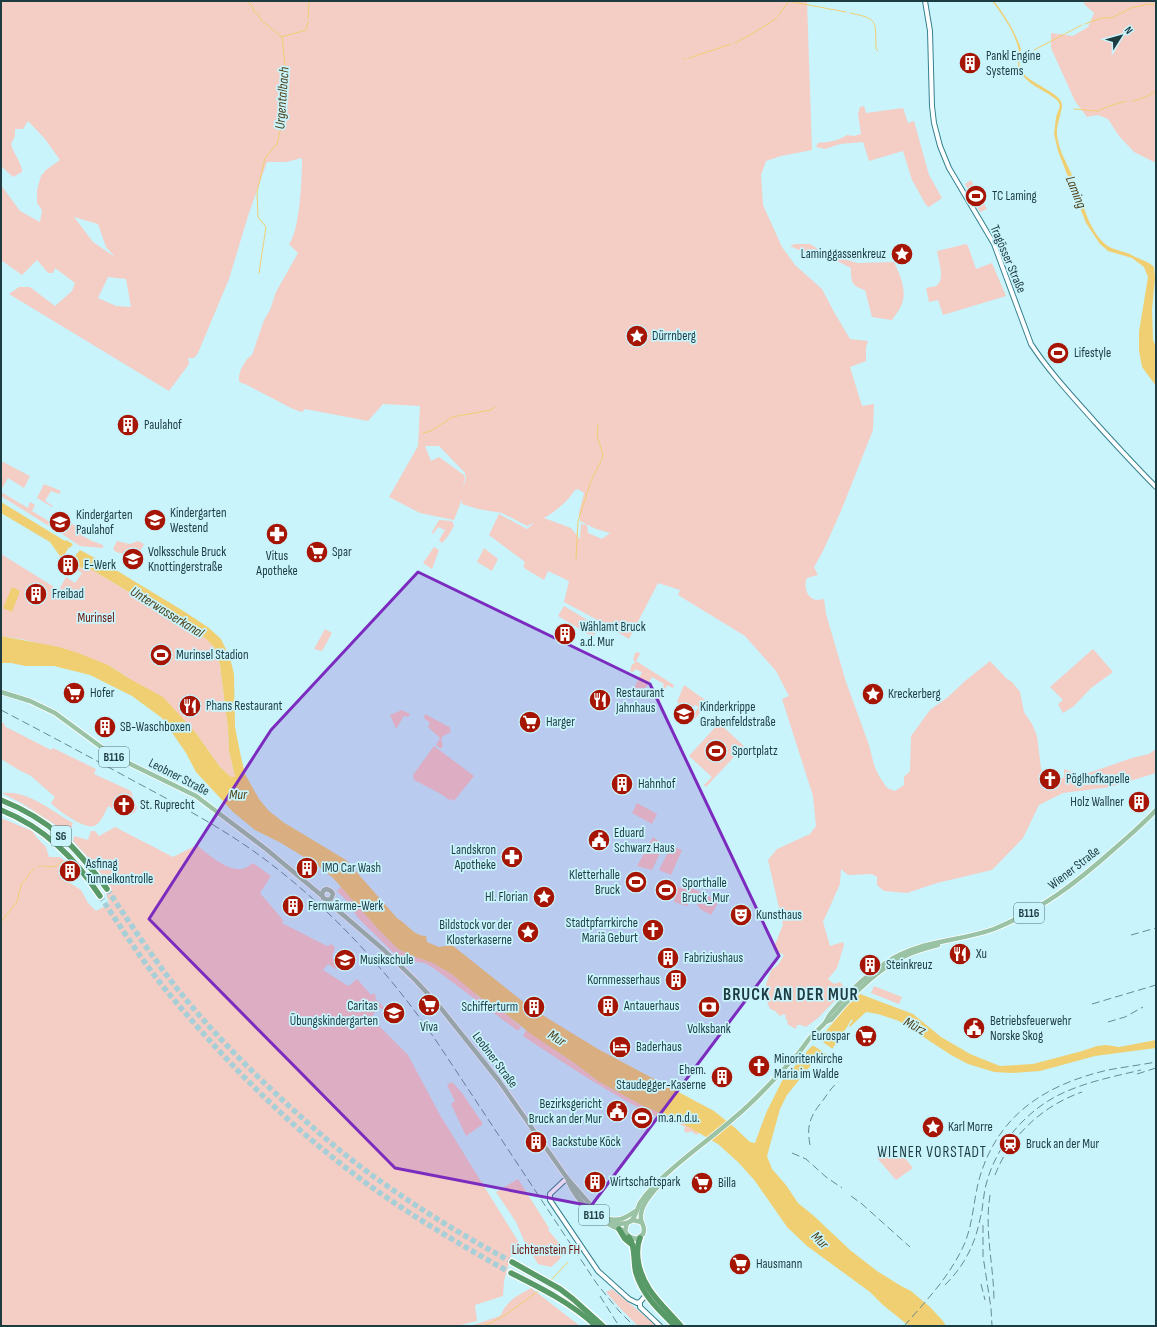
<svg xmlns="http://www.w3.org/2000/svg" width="1157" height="1327" viewBox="0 0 1157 1327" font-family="'Sofia Sans Condensed',sans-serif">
<rect width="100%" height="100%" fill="#c9f4fc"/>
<g fill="#f4cdc5" fill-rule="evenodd">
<path d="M1,1H807L812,150L781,156L766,161L761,175L763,205L782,247L795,265L822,289L834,312L850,339L868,341L866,347V361L850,367L862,406L874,404L873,430L841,511L823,551L814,567L818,575L807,578C803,586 807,599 817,600C820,600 822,599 824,599L826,614L846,682L869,745L874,765L879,776L887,788L895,791L904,785V777L910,771L911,736L930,710L948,697L965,681L990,661L1007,679L1012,682L1020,692L1024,712L1032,724L1037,736L1041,768L1045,783L1050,786L1064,777V769L1072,772L1077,777L1132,758L1149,754L1156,749V773L1110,787L1063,793L1039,805L1023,838L992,870L937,883L907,893L884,891L877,885V877L872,874L848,875L841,869L840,884L823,922L830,946L843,942L844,945L837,968L828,979L834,984L840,982L846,989L818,1018L806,1027L801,1025H797L796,1029L787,1024L788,1021L785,1018L786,1016L784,1014L780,1016L775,1011L770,1009C762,992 765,985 772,969C778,967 781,960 784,955L773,949L783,925L768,860L777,849L810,834L816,826L813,796L782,699L789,696L776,671L745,636L678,595L680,590L658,583L629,639L592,617L564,602L569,581L548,571L544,580L524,568V564L525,562L489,535L499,514L527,529L534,523L527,526L502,513L478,509L462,504V499L454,520L420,513L389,497L418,446L420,406L383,404L368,421L305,409L302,412L293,409L245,384L241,383L239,381V376L241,369L247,359L252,355L264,320L270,310L276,292L298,253L289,244C300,230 302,178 302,158L286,162H267L248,216L229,279L198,353L194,358H188L189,364L169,391L9,294L19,287H30L55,306L72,291L75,283L55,268L53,273H48L37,260L22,275L1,260V185L20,211L40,222L42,210L37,203V190L41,176L46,170L60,160L45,139L28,121L23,129H15V136L11,144C13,153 23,165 22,172L13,177L1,166ZM74,217L98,224L106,247L115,257L93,242ZM108,277L126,279L131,307L116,306L98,298ZM425,446H439L465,473L466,479L462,489L465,479L464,475L439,457L431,461ZM578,489L584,493L579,513L580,521L596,529L610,533L602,539L588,533L587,525L581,524L580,539L571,528L544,518C553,513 563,505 569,498C573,494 573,490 578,489Z"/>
<path d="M1084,1H1156V163L1134,152L1119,136L1108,119L1098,115L1087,117L1075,101L1051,48V33L1073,36L1088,27L1094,13L1084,4Z"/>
<path d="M864,106L866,113L903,108L908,123L914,121L929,175L942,198L929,207L926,205L912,180L903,151L869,161L863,142L840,144L825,149L816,147L818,143C829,142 838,141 847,135L854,136L861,134L858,114L860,107Z"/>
<path d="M971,180L987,209L980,212L965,184Z"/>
<path d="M795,244H810L829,256H835L857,263L894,262C900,275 908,292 901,306C899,311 895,315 892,320L872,317L865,290C851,286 851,281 851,268L839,262L811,255L790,246Z"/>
<path d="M966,244L968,246L976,269L992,263L1006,296L943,315L938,300L929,302L926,288C929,287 934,287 936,286C946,279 938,260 937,251Z"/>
<path d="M1,461L30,476L24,488L8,478L1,490Z"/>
<path d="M44,484L61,491L59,494L51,491L45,501L53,506L52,507L37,498Z"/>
<path d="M1,492L28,508L30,502L35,505L32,511L50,522L49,526L1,496Z"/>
<path d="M439,520L452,521L454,526L448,536L442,543L439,540L445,530L438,527L433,534L432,532Z"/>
<path d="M70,523L78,527H84L81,535L92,541L103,545V548L80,546L62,534L64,530H68Z"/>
<path d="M117,541L130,544L138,541L144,544L139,553L141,558L116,552L113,549Z"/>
<path d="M434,547L439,550L432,569L423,563Z"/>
<path d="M484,548L498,559L492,571L477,562Z"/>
<path d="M1,554L59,590L66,577L75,583L82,573L73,567L92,570L205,638L214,647L220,665L228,729L229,751L235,777H231L220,767L196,733L130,679L108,665L26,640L1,636Z"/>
<path d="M564,606L599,627L593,637L558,616Z"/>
<path d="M325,629L332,633L322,651L314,649Z"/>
<path d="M1093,649L1113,672L1091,688L1074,706L1063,713L1058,704L1063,700L1050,687Z"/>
<path d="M638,652L640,654L636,661L674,685L673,688L667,685L659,702L656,700L664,684L652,677L642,694L633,690L642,672L635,669L633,672L630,671L632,664H634L635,661L633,660L635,653Z"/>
<path d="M684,685L708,702L695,719L692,716L699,707L695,705L688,713L681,710L682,706L677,702Z"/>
<path d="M402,710L410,714L408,717L404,716L396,729L390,715Z"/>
<path d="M425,714L447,726H449L451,732L443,736L441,740L443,745L441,749L436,745L440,738L428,727L430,723L424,718Z"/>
<path d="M1,722L5,724L4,726L51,750L53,748L96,769L94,774L131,791L137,808L134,813L126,815L122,814L108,806C105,812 102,821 96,825C87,832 57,810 51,803L55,797L31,776L19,770L1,759Z"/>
<path d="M719,723L744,746L706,787L704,785L712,777L689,756Z"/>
<path d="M434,746L474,776L454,801L451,799L449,800L441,794L414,780L413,775Z"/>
<path d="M2,793C29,790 51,811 73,823L69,835L62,829L23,804Z"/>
<path d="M637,803L657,814L652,824L632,813Z"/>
<path d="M1,818L32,831L38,839L46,847L49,857H60L68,863L64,872L67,881L81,890L88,903L96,911L109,904L106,893L112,890L96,866L73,841L74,836L88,840L91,831H95L99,836L115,827L173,857L197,845C207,854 227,871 242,869C246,868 250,865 253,863L271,876L260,893L283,920L282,923L327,946L332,944L335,948L332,956L337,969H336L328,964L323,970L345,984L349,986L357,979L371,995L374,993L376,996L375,998L385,1009L384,1010L378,1007L371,1018L408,1055L440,1115L521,1246L511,1255L504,1281L503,1296L475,1305L477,1321L457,1326H1Z"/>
<path d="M653,837L664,845L652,870L637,866Z"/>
<path d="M671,846L682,850L671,875L659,870Z"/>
<path d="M682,886H688L719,901L711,915L700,909L696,903L691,902L687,906L674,902L677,887L681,888Z"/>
<path d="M341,887L378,929L397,948L407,954L433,963L453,975L474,991L477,996L488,1004L502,1011L521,1027L518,1031L432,967L424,963L400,959L358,918L347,901L337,891Z"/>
<path d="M874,986L902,997L899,1004L871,993Z"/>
<path d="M526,1030L573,1062L598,1081L643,1106L675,1119L699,1132L697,1135L690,1131L688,1133L684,1131L685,1127C672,1120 658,1118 645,1111C603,1089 562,1062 523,1036Z"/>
<path d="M452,1082L462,1093L483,1124L466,1136L451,1104L455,1101L447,1085Z"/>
<path d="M891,1146L897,1154L900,1152L913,1168L896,1180L877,1158Z"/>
<path d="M518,1179L549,1228L548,1230C554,1237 560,1243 564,1252L559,1260L551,1267L538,1264L525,1243L516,1222L496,1192Z"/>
<path d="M531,1288L580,1326H470L500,1316C508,1299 516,1297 531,1288Z"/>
<path d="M612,1289L657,1326H638L618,1306L606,1292Z"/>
</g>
<g fill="#f0cf72">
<path d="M992,1H994C1004,14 1014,30 1020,46C1024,57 1014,62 1024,74C1032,84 1060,93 1062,104C1063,110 1056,125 1057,134C1058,151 1069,166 1075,182C1083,202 1087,226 1103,242C1109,249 1119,250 1127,253C1131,254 1134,257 1138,258C1144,261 1149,262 1154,267L1155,278L1152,310L1153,340L1156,347V386L1142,367L1139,350V332L1148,277L1144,267L1132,258L1108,251L1100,244L1086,223L1058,151L1054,134L1056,117L1060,106L1058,101C1046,90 1028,86 1020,71C1015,62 1021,55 1018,47C1014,31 1002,14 992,1Z"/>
<path d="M1,502L65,541L66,540L73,544L70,548L69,547L62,559L50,542L1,513Z"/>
<path d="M80,550L106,564L185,612L209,628L221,639L230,658L234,674L235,727L241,757L245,774L259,799L269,811L283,822L346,860L397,918C407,924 414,936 426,936L427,942L439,947L452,945L531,1008L598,1049L714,1111L734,1127L750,1142L755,1143L766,1113L783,1079L803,1057H808L812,1061L811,1065L787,1095L780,1109L767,1156L772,1169L786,1185L798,1203L814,1216L850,1250L877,1271L901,1286L911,1291L930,1307L943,1321L946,1326H909L883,1305L870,1292L807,1246L787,1227L755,1181L739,1163L718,1144L675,1119L643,1106L598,1081L573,1062L531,1034L502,1011L488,1004L453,975L433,963L407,954L397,948L378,929L333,878L317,865L281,843L255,830L233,812L196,772L186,753L162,718L132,696L90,675L54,666H26L11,663H1V636L59,647L78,653L108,665L130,679L163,697L196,733L220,767L231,777H235L229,751L228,729L220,665L214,647L205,638L196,632L92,570L73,566L78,558L75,556Z"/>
<path d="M12,587L20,591L12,612L3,608Z"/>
<path d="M860,994L913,1014L941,1037L960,1048L970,1054L1000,1066L1033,1064L1082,1051L1097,1046L1106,1045L1119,1047L1156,1040V1048L1095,1056L1040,1071L1013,1073L994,1072L968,1064L951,1055L899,1021L878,1014L866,1012L850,1027L849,1026L853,1020H851L847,1027L826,1058L820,1063L813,1064L815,1060L810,1056V1055H806V1052L821,1037L848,1005Z"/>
</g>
<path fill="#c9f4fc" d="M818,1038L820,1040L834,1050L829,1056L814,1046H812Z"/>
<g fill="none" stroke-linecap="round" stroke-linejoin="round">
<g stroke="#f0cf72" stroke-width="1">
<path d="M247,1L253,7L254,12L258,14L261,20L282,37L286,73L282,107L281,127L277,144L265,158L257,192L258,217L266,227L259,273"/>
<path d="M787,1L846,12"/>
<path d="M850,13C879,19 875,20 876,49L878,51"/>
<path d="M779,15L788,2"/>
<path d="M308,19L309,1"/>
<path d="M1085,24L1101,18H1111L1131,8L1148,4L1156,5"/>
<path d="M282,37L306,30L308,22"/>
<path d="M735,43L755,32L777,18"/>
<path d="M1034,50L1082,25"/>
<path d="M1020,53H1026"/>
<path d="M689,58L731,44"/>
<path d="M684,59H686"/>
<path d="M1133,101C1139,100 1151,95 1156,91"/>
<path d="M1074,109L1098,111C1104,107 1119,103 1126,101"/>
<path d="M423,433L431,431L452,417L491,410L495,407"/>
<path d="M576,559L578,521L591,481L602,459L603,454L597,436L598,425"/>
<path d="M39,866H41"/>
<path d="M44,866C52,868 57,867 62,861"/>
<path d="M1,922L17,902L21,885L30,873L35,868"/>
<path d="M645,1129L656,1118L658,1113"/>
<path d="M550,1281L568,1262"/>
<path d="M482,1326C498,1323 525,1300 540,1290"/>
</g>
<g stroke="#a7cfd7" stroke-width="5.5" stroke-dasharray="5.5 3" stroke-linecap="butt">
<path d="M107,889C129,922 151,955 175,986C205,1024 239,1059 274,1092C308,1124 344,1156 383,1183C424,1212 467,1238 512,1262"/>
<path d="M100,896C122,929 144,964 170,995C221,1056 278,1115 341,1164C394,1206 452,1240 511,1273"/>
</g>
<g stroke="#36808d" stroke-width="6">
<g id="secondary">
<path d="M925,1L930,31L932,106L934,123L940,146L949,168L994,244L1031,344C1050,373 1073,397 1095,422C1115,444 1135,466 1156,487"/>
<path d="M567,1178L550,1194V1200L554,1206L598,1271L629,1299L637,1303L640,1302"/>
<path d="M646,1295L640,1302V1307L660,1326"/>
</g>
</g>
<g stroke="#fff" stroke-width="6">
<g id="primary">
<path d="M1,692L30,701L55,713L112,755L196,796L266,849L321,895"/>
<path d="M328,900L331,899L333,894L331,891L327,889L324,890L322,893L323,898L328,900L335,908L384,950L416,981L440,1007L499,1081L567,1178L594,1209L603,1218L611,1222L619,1224L627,1223"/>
<path d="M826,1022L831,1020C851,996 875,971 903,957C914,951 926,948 938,945"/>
<path d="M568,1181C577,1202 600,1223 622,1230"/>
<path d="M608,1219C621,1222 626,1217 636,1211"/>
<path d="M631,1221C636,1216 637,1209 640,1203C643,1198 647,1193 651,1189C675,1163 707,1142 734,1118C755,1101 774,1080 792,1060C799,1054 804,1046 809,1039C814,1033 819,1029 824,1024C827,1021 828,1016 831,1013C847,994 866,975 887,962C919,940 958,942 994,929C1041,910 1076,883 1113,850C1128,837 1143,824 1156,810"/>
<path d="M641,1222L633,1220L627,1223L625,1231L629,1237L637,1239L643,1234C646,1228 642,1225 641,1219C639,1207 652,1193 659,1185"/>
</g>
</g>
<g stroke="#fff" stroke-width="8">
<g id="highway">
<path d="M1,800C51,820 75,846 107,889"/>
<path d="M1,810C45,828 74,857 100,896"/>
<path d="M619,1229L625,1239L631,1244"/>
<path d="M629,1237C636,1247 633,1262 636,1273C643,1296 659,1310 675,1326"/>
<path d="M640,1238C637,1245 637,1252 638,1260C642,1289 663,1305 681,1326"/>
<path d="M512,1262L560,1289L573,1299L603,1326"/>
<path d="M511,1273C541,1288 571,1303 596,1326"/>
</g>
</g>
<use href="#secondary" stroke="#fff" stroke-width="4"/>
<use href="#primary" stroke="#9ac2a4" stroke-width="4.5"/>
<use href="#highway" stroke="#579967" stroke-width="5.5"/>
<g stroke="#678b92" stroke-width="1" stroke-dasharray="8 4" stroke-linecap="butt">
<path d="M1,710C45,733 88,756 132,780C175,803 219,826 259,855C330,907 390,973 439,1045L597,1284L619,1311L634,1326"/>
<path d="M1131,935L1156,928"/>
<path d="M1092,1004L1156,985"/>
<path d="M1108,1022L1125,1017L1143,1007"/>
<path d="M1137,1074L1156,1068"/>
<path d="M810,1145C806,1124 811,1115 824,1099C828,1093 832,1087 838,1082"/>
<path d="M792,1153L806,1159L826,1177L842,1188"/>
<path d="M995,1175C1010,1136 1042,1106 1082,1092"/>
<path d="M990,1195C984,1231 994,1266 994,1302"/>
<path d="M851,1196L862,1204L910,1247"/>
<path d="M983,1225V1256L991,1308L992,1326"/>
<path d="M981,1284L985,1300"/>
<path d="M945,1285C964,1266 975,1245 980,1219C983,1209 983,1199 985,1189C994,1147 1026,1109 1065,1092C1090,1081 1116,1076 1141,1070"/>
<path d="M600,1296L619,1326"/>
<path d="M904,1326C926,1301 949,1277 963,1247C974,1224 973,1197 981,1173C1001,1112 1048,1084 1108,1070C1124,1067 1140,1065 1156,1062"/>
</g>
</g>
<path fill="#7b2cbf" fill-opacity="0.2" stroke="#7b2cbf" stroke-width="3" stroke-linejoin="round" d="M418,572L650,684L779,956L591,1206L395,1168L149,919L271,730Z"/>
<defs>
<g id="building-disc" transform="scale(1.15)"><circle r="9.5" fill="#a61403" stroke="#c9f4fc"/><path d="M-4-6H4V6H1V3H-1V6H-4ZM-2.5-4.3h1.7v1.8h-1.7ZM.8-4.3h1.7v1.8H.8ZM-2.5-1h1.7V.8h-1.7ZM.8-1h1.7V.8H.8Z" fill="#fff"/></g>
<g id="stadium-disc" transform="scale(1.15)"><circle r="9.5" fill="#a61403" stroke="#c9f4fc"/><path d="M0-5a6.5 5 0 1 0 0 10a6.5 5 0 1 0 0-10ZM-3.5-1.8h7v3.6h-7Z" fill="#fff"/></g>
<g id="sight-disc" transform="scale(1.15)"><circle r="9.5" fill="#a61403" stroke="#c9f4fc"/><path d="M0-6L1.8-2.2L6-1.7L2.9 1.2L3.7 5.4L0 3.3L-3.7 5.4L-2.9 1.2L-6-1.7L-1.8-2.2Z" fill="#fff"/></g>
<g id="school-disc" transform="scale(1.15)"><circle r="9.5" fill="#a61403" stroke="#c9f4fc"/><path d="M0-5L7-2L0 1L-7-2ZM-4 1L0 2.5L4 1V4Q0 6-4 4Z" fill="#fff"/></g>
<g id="pharmacy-disc" transform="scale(1.15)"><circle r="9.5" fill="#a61403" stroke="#c9f4fc"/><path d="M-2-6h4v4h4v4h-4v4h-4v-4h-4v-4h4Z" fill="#fff"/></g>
<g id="supermarket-disc" transform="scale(1.15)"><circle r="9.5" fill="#a61403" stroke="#c9f4fc"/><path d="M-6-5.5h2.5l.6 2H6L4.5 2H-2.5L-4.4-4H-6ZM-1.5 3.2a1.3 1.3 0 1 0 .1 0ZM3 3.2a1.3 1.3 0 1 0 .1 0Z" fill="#fff"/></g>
<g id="restaurant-disc" transform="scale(1.15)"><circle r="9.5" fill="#a61403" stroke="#c9f4fc"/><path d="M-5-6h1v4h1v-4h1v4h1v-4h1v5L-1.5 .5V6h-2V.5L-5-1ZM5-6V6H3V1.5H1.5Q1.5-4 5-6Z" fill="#fff"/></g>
<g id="church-disc" transform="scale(1.15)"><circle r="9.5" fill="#a61403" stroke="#c9f4fc"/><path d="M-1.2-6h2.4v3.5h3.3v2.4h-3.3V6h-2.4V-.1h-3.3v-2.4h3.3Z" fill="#fff"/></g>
<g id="civic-disc" transform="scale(1.15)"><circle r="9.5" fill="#a61403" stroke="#c9f4fc"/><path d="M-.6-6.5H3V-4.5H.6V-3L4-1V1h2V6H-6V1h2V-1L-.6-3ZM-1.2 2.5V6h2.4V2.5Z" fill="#fff"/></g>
<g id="theatre-disc" transform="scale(1.15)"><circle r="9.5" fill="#a61403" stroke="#c9f4fc"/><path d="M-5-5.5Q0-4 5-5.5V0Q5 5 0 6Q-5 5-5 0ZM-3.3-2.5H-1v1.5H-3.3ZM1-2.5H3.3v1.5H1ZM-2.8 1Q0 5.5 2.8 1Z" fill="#fff"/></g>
<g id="bank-disc" transform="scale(1.15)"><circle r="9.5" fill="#a61403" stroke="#c9f4fc"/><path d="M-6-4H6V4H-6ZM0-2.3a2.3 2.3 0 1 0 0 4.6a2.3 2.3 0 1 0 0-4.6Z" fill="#fff"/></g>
<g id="hotel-disc" transform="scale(1.15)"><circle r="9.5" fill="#a61403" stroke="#c9f4fc"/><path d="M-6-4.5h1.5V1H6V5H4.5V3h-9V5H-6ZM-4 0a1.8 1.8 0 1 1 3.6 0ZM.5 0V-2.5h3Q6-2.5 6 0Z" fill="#fff"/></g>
<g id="station-disc" transform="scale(1.15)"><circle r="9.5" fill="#a61403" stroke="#c9f4fc"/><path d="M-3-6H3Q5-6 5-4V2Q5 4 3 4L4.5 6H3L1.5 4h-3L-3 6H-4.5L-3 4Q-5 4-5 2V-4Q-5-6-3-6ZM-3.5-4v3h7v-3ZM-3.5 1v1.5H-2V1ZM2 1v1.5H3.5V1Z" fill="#fff"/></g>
</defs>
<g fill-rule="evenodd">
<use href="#building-disc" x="970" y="63"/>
<use href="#stadium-disc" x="976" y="196"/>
<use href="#sight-disc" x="902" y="254"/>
<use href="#sight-disc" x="637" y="336"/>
<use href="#stadium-disc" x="1058" y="353"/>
<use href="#building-disc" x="128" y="425"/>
<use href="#school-disc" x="155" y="520"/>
<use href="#school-disc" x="60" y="522"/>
<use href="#pharmacy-disc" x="277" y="534"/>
<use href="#supermarket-disc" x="317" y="552"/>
<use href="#school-disc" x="133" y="559"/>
<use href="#building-disc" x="68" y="565"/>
<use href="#building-disc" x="36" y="594"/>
<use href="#building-disc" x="565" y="634"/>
<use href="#stadium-disc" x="161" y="655"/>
<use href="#supermarket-disc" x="74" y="693"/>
<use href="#sight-disc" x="873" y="694"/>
<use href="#restaurant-disc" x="600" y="700"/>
<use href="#restaurant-disc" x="190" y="706"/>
<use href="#school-disc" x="684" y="714"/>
<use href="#supermarket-disc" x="530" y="722"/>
<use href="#building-disc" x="105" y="727"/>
<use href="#stadium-disc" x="716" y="751"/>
<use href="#church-disc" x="1050" y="779"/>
<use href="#building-disc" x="622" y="784"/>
<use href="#building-disc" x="1139" y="802"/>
<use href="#church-disc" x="124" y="805"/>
<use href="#civic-disc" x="599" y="840"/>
<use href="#pharmacy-disc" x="512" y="857"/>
<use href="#building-disc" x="307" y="868"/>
<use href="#building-disc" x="70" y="871"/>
<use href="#stadium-disc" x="636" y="882"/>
<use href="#stadium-disc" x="666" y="890"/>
<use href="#sight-disc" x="544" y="897"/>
<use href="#building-disc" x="293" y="906"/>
<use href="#theatre-disc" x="741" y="915"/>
<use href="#church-disc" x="653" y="930"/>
<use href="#sight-disc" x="528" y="932"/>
<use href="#restaurant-disc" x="960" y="954"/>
<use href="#building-disc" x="668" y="958"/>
<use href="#school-disc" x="345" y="960"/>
<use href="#building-disc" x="870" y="965"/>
<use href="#building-disc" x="676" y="980"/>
<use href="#supermarket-disc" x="429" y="1005"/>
<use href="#building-disc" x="608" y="1006"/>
<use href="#building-disc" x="534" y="1007"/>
<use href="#bank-disc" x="709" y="1007"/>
<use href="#school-disc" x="394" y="1013"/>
<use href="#civic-disc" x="974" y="1028"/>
<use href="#supermarket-disc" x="866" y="1036"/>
<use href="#hotel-disc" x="620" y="1047"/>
<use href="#church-disc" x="759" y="1066"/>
<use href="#building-disc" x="722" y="1077"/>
<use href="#civic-disc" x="617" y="1111"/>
<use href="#stadium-disc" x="642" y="1118"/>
<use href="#sight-disc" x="933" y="1127"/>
<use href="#building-disc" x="536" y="1142"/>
<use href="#station-disc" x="1010" y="1144"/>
<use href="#building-disc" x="595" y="1182"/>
<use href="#supermarket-disc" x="702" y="1183"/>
<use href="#supermarket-disc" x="740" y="1264"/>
</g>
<g text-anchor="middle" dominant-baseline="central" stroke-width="3.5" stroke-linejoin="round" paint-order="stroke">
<g fill="#c9f4fc" stroke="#517379" stroke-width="1">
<rect x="99" y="747" width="30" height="20" rx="3"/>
<rect x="51" y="826" width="20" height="20" rx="3"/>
<rect x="1014" y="903" width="30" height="20" rx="3"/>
<rect x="579" y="1205" width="30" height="20" rx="3"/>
</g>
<g font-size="12" font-weight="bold" fill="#1d3c41">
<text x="114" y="757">B116</text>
<text x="61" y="836">S6</text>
<text x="1029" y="913">B116</text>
<text x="594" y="1215">B116</text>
</g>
<g font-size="13" fill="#1d3c41" stroke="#c9f4fc" text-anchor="start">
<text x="986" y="56">Pankl Engine<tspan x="986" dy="15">Systems</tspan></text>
<text x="992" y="196">TC Laming</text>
<text x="886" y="254" text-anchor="end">Laminggassenkreuz</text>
<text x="652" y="336">Dürrnberg</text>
<text x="1074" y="353">Lifestyle</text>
<text x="144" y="425">Paulahof</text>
<text x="170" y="513">Kindergarten<tspan x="170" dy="15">Westend</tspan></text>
<text x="76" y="515">Kindergarten<tspan x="76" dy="15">Paulahof</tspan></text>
<text x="148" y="552">Volksschule Bruck<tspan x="148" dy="15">Knottingerstraße</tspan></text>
<text x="332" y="552">Spar</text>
<text x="277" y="556" text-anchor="middle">Vitus<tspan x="277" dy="15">Apotheke</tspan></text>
<text x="84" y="565">E-Werk</text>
<text x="52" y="594">Freibad</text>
<text x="580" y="627">Wählamt Bruck<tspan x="580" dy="15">a.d. Mur</tspan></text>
<text x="176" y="655">Murinsel Stadion</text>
<text x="90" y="693">Hofer</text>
<text x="616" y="693">Restaurant<tspan x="616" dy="15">Jahnhaus</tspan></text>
<text x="888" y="694">Kreckerberg</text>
<text x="206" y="706">Phans Restaurant</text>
<text x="700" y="707">Kinderkrippe<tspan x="700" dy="15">Grabenfeldstraße</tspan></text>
<text x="546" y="722">Harger</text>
<text x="120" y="727">SB-Waschboxen</text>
<text x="732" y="751">Sportplatz</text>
<text x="1066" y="779">Pöglhofkapelle</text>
<text x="638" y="784">Hahnhof</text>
<text x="1124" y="802" text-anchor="end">Holz Wallner</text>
<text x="140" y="805">St. Ruprecht</text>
<text x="614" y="833">Eduard<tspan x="614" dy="15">Schwarz Haus</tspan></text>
<text x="496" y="850" text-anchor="end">Landskron<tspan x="496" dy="15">Apotheke</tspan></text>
<text x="86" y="864">Asfinag<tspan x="86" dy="15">Tunnelkontrolle</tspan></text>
<text x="322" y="868">IMO Car Wash</text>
<text x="620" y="875" text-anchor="end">Kletterhalle<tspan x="620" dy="15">Bruck</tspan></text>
<text x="682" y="883">Sporthalle<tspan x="682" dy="15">Bruck_Mur</tspan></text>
<text x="528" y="897" text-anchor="end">Hl. Florian</text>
<text x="308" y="906">Fernwärme-Werk</text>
<text x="756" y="915">Kunsthaus</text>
<text x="638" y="923" text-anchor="end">Stadtpfarrkirche<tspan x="638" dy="15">Mariä Geburt</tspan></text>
<text x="512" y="925" text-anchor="end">Bildstock vor der<tspan x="512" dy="15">Klosterkaserne</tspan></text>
<text x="976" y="954">Xu</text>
<text x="684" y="958">Fabriziushaus</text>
<text x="360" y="960">Musikschule</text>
<text x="886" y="965">Steinkreuz</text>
<text x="660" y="980" text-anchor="end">Kornmesserhaus</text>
<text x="378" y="1006" text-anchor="end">Caritas<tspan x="378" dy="15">Übungskindergarten</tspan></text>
<text x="624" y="1006">Antauerhaus</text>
<text x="518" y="1007" text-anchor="end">Schifferturm</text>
<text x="990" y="1021">Betriebsfeuerwehr<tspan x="990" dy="15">Norske Skog</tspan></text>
<text x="429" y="1027" text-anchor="middle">Viva</text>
<text x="709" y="1029" text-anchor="middle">Volksbank</text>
<text x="850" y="1036" text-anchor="end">Eurospar</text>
<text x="636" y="1047">Baderhaus</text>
<text x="774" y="1059">Minoritenkirche<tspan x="774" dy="15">Maria im Walde</tspan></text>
<text x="706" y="1070" text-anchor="end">Ehem.<tspan x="706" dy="15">Staudegger-Kaserne</tspan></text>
<text x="602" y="1104" text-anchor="end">Bezirksgericht<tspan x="602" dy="15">Bruck an der Mur</tspan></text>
<text x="658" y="1118">m.a.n.d.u.</text>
<text x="948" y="1127">Karl Morre</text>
<text x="552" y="1142">Backstube Köck</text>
<text x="1026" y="1144">Bruck an der Mur</text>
<text x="610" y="1182">Wirtschaftspark</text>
<text x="718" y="1183">Billa</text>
<text x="756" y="1264">Hausmann</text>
</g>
<g font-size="13" fill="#1d3c41" stroke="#c9f4fc">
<text transform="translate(1008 259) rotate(67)">Tragösser Straße</text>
<text transform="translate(179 777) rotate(27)">Leobner Straße</text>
<text transform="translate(1074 868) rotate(-38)">Wiener Straße</text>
<text transform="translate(495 1060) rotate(53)">Leobner Straße</text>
</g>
<g font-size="13" fill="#6a160c" stroke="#c9f4fc">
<text x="96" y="618">Murinsel</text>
<text x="546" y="1250">Lichtenstein FH</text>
</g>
<g font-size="14" font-style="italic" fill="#4e4119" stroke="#c9f4fc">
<text transform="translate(282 98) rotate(-86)">Urgentalbach</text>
<text transform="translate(1076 192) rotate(68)">Laming</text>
<text transform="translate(167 612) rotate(32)">Unterwasserkanal</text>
<text x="238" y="794">Mur</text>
<text transform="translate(915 1026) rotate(29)">Mürz</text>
<text transform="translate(557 1038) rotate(32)">Mur</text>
<text transform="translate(820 1240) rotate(45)">Mur</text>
</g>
<g font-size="15" letter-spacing="1" fill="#1d3c41" stroke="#c9f4fc">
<text x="932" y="1152">WIENER VORSTADT</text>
</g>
<g font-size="17" font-weight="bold" letter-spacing="1" fill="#1d3c41" stroke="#c9f4fc">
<text x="791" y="995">BRUCK AN DER MUR</text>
</g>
</g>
<rect width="1157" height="1327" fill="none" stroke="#1d3c41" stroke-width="4"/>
<g transform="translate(1121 36) rotate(53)" stroke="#c9f4fc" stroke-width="3" paint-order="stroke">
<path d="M0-3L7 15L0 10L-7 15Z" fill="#1d3c41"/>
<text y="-6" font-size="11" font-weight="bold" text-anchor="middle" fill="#1d3c41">N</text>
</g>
</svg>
